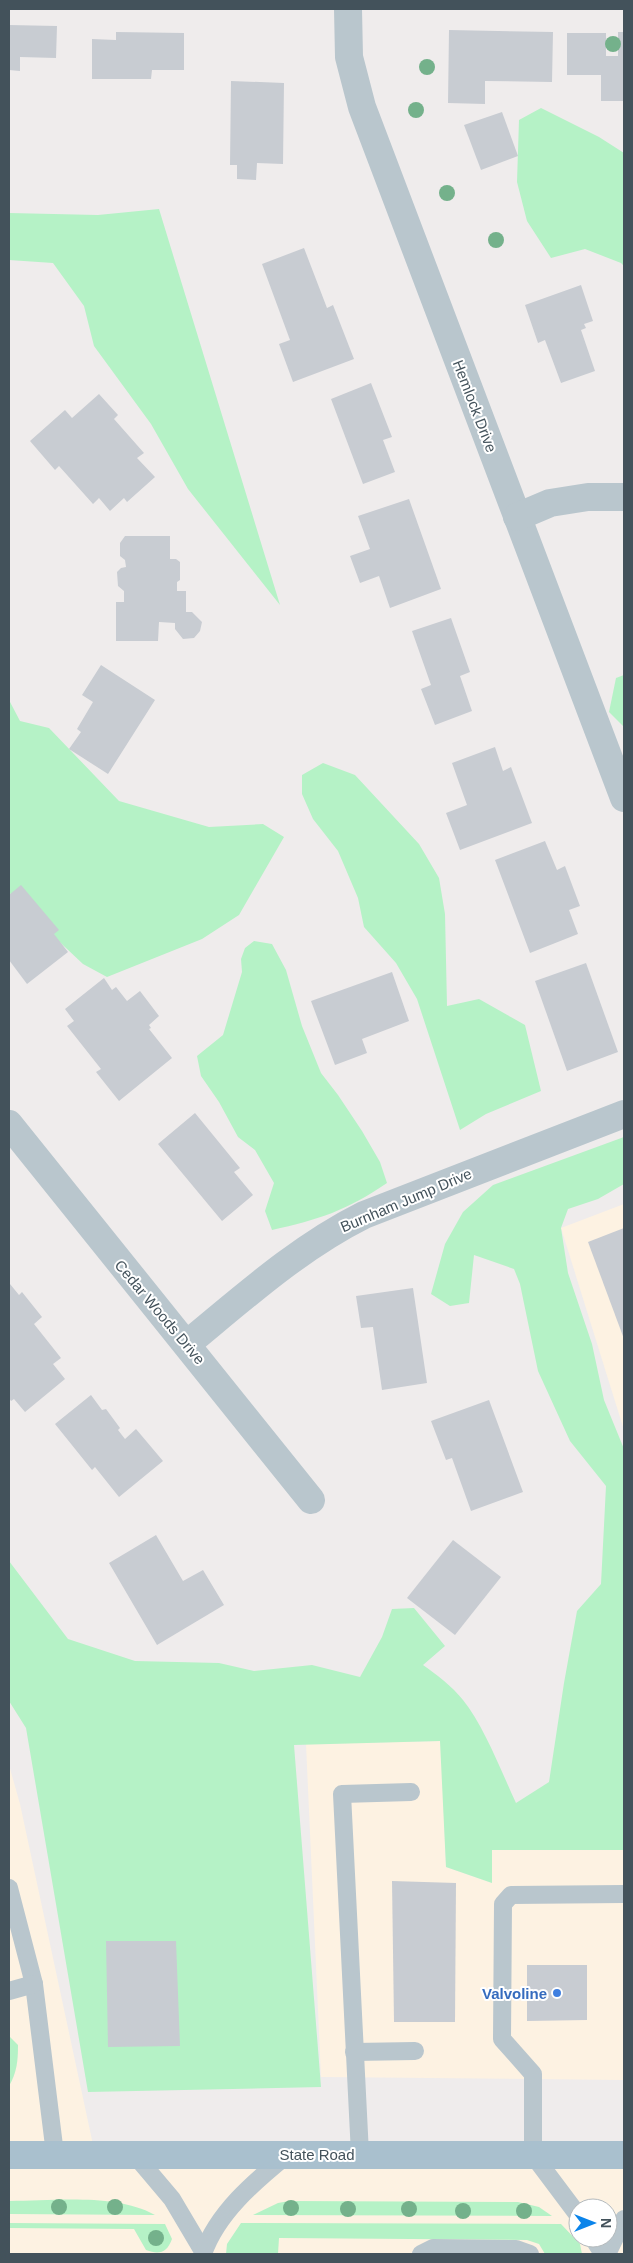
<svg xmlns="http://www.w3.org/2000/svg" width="633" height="2263" viewBox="0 0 633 2263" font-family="Arial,sans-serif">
<rect width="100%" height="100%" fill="#efecec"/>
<g fill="#fdf2e2" fill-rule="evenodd">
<path d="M624,1204V1430L561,1228Z"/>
<path d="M441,1741L446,1867L492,1883V1850L624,1847V2080L321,2077L306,1744Z"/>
<path d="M9,1765L20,1804L95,2154L624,2155V2254H9ZM578,2208H608V2238H578Z"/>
</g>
<g fill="#b5f2c6">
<path d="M541,108L599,137L624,153V266L621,263L585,249L551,258L527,221L517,182L519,120Z"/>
<path d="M159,209L280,605L188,489L151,424L94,346L84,306L53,263L9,260V213L98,215Z"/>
<path d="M624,675V727L609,712L616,678Z"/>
<path d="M9,700L20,721L49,728L119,801L209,827L263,824L284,837L239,915L202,939L107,977L83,964L16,901L9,892Z"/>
<path d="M323,763L355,775L419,844L439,878L445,914L447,1006L479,999L525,1025L541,1091L486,1114L460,1130L417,999L396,963L364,927L358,898L338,851L313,819L302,794V775Z"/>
<path d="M254,941L272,944L286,970L302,1026L321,1073L338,1095L362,1131L380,1162L387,1183C348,1210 318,1220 272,1230L265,1211L274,1183L255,1150L238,1137L219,1102L201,1076L197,1056L223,1035L242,972L241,959L245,948Z"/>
<path d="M624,1137V1184L598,1199L568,1209L561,1228L568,1273L592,1344L604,1400L624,1449V1850H492V1883L446,1867L440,1741L294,1745L321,2087L88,2092L26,1728L9,1701V1561L68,1639L135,1661L219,1663L254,1671L312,1665L360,1677L382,1637L392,1609L414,1608L445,1646L423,1665C437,1675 452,1686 463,1700C484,1726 502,1773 516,1803L549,1782L564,1683L577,1611L601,1584L606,1486L570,1441L538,1371L520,1284L514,1269L474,1255L469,1303L450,1306L431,1294L445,1244L463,1212L493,1185Z"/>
<path d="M9,2036L18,2045C18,2061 17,2072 9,2086Z"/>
<path d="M9,2201C54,2201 115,2193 155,2215L9,2214Z"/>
<path d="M289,2201L518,2202L539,2207L552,2216L253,2215L278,2203Z"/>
<path d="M9,2223L165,2224L172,2239C167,2253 159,2255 146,2250L134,2229L9,2228Z"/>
<path d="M241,2223L561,2224L580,2244L582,2254H545L539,2244L527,2240L279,2238L278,2254H226L227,2244Z"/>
</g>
<g fill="#c8ccd2">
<path d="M9,25L57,26L56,58L20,57V71L9,70Z"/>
<path d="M449,30L553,32L552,82L485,81V104L448,103Z"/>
<path d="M116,32L184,33V70H152L151,79H92V39L116,40Z"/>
<path d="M618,32H624V101H601V75H567V33H606V56H618Z"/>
<path d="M231,81L284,83L283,164L257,163L256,180L237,179V165H230Z"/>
<path d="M502,112L518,156L481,170L464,125Z"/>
<path d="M304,248L327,308L333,305L354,359L293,382L279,344L290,340L262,264Z"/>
<path d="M581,285L593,321L584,324L586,328L581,330L595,371L561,383L545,340L538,343L525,305Z"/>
<path d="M371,383L392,437L383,440L395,472L363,484L331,399Z"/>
<path d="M99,394L118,415L114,419L144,453L137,458L155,477L127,502L124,498L110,511L99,498L93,504L59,466L55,470L30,441L65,410L72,418Z"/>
<path d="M409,499L441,589L390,608L379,576L360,583L350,556L370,549L358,516Z"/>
<path d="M125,536H170V559H176L180,562V580L177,582V591H186V612H192L202,622L200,631L194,638L183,639L175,629V623L159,622L158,641H116V602H124V591L118,586L117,572L121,568L126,567L125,560L120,556V543Z"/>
<path d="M451,618L470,672L460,676L472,711L435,725L421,689L431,685L412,631Z"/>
<path d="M101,665L155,700L108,774L69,749L81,732L77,729L93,702L82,695Z"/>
<path d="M495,747L503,771L511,767L532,823L460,850L446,813L467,805L452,763Z"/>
<path d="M545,841L557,870L565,866L580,906L569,910L578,934L530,953L495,860Z"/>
<path d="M21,885L59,930L54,934L68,952L27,984L9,960V895Z"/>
<path d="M586,963L618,1052L567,1071L535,981Z"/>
<path d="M392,972L409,1021L362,1039L367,1053L335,1065L311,1001Z"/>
<path d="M104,978L112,990L116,987L127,1001L140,991L159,1016L149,1025L151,1028L149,1029L172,1058L119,1101L96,1072L101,1069L67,1026L74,1021L65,1009Z"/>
<path d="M195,1113L240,1168L234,1172L253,1195L222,1221L158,1144Z"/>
<path d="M624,1228V1339L588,1242Z"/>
<path d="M10,1284L19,1295L22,1292L42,1317L34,1324L61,1358L53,1364L65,1379L25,1412L14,1399L11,1401L9,1398Z"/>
<path d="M413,1288L427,1383L382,1390L373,1327L361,1328L356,1296Z"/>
<path d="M91,1395L102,1410L106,1409L120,1428L118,1430L125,1439L136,1429L163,1461L119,1497L95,1467L92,1470L55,1424Z"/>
<path d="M489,1400L523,1492L471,1511L452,1458L446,1460L431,1421Z"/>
<path d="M156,1535L183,1581L203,1570L224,1605L157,1645L109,1563Z"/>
<path d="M453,1540L501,1577L455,1635L407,1598Z"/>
<path d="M392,1881L456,1883L455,2022H394Z"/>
<path d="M106,1941H176L180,2046L108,2047Z"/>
<path d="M527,1965H587V2020L527,2021Z"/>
</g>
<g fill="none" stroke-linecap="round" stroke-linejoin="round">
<g stroke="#b9c6cd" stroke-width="18">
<path d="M9,1888L34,1984L55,2154"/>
<path d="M9,1991L34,1984"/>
<path d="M354,2052L415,2051"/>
<path d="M134,2154L172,2199L204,2253"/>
<path d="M360,2154L342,1794L411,1792"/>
<path d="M578,2215L533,2155V2074L502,2039L503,1904L511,1895L624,1894"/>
<path d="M593,2238L603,2254"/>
<path d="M203,2254C217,2213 255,2181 287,2155"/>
<path d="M421,2254L433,2248L516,2249L530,2254"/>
<path d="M607,2254L624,2219"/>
</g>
<g stroke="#b9c6cd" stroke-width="28">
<path d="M348,9L349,57L362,107L624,798"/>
<path d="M517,517L550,503L588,497H624"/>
<path d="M9,1124L311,1500"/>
<path d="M187,1344C243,1298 298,1248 364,1215L624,1114"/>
</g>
<path stroke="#a9c0ce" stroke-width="28" d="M9,2155H624"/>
</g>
<g fill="#74b18b">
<circle cx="613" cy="44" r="8"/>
<circle cx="427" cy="67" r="8"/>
<circle cx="416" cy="110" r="8"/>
<circle cx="447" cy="193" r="8"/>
<circle cx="496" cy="240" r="8"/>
<circle cx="59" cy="2207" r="8"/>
<circle cx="115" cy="2207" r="8"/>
<circle cx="291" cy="2208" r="8"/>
<circle cx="348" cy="2209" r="8"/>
<circle cx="409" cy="2209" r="8"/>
<circle cx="463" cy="2211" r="8"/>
<circle cx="524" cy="2211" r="8"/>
<circle cx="156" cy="2238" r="8"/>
</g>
<circle fill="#3f7fe0" stroke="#fff" stroke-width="2" cx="557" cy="1993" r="5"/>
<g text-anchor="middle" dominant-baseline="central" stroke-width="4" stroke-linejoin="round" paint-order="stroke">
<g font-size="15" fill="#43525b" stroke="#fff">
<text transform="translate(475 406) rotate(69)">Hemlock Drive</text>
<text transform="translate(406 1200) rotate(-23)">Burnham Jump Drive</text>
<text transform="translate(160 1312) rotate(50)">Cedar Woods Drive</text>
<text x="317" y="2154">State Road</text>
</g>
<g font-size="15" font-weight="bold" fill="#366cbe" stroke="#fff" text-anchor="end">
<text x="547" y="1993">Valvoline</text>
</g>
</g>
<rect width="633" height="2263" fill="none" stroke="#43525b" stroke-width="20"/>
<g transform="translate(593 2223) rotate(90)"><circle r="24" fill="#ffffff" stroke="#b4babd"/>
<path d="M0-4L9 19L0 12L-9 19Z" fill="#0b84ea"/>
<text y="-8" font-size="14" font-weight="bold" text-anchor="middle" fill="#43525b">N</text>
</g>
</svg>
